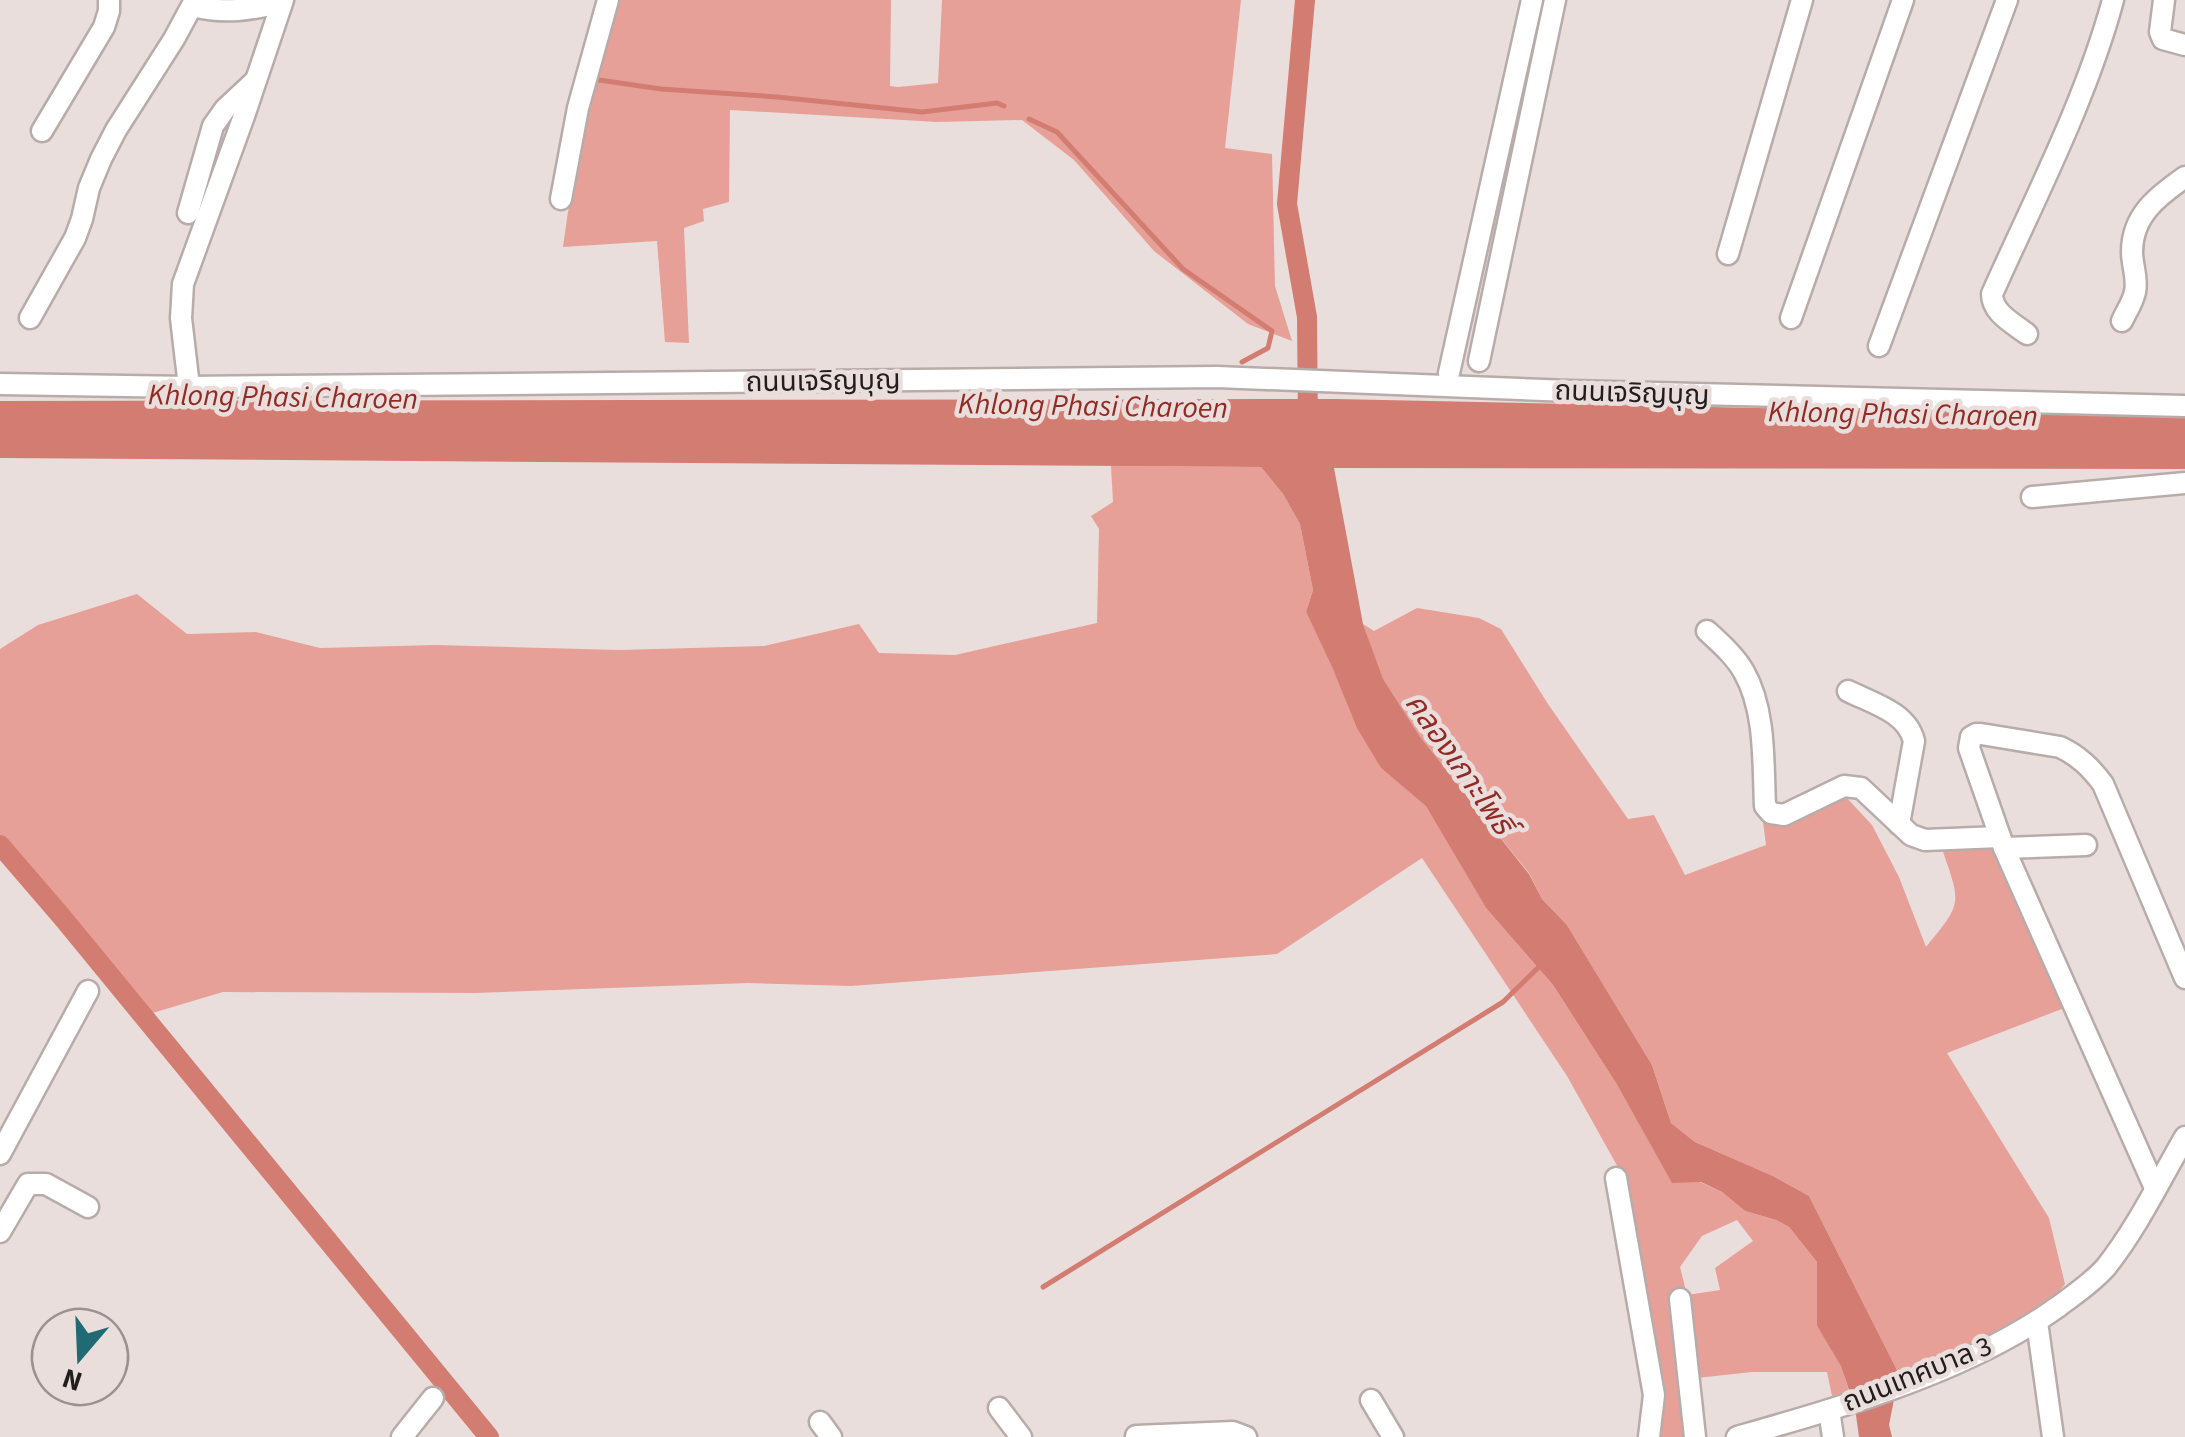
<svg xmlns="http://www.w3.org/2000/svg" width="2185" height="1437" viewBox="0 0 2185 1437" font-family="'Source Sans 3','Noto Sans Thai',sans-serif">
<rect width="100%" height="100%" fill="#eadedc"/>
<g fill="#e7a097" fill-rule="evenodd">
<path d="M614,0H891L890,86L898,87L938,83L942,0H1241L1225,148L1272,154L1275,286L1292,341L1248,324L1154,251L1074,160L1022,120L937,122L730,110L729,202L703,209L704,221L684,228L689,343L665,342L657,241L563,247C574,163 592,82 614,0Z"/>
<path d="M1111,466L1261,467L1283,494L1300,524L1313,590L1306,612L1381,768L1426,805L1486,908L1553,985L1616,1083L1672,1182H1700L1722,1192L1745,1211L1776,1220L1789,1227L1817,1262V1326L1841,1365L1849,1391L1832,1396L1827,1372H1752L1697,1378L1686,1437H1657L1624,1178L1567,1076L1422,858L1277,954L851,986L748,983L476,993L223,992L139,1017L43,904L0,849V649L38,625L137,594L187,634L256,632L320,648L435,645L619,650L764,646L859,624L879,653L955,655L1097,623L1099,529L1091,516L1113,502ZM1737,1220L1753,1241L1715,1268L1720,1290L1687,1295L1680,1267L1702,1236Z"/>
<path d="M1417,608L1479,618L1501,629L1548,704L1628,819L1654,815L1685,875L1766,845L1763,822L1846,797L1872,825L1899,877L1926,947C1963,902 1961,904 1942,849L2007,831L2080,1002L1947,1053L2049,1218L2065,1284C2029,1331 1952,1352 1899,1374L1809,1196L1773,1176L1695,1142L1671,1123L1652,1065L1567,925L1542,899L1529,873L1419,737L1382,679L1363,624L1374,631Z"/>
</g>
<path fill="#d37d72" d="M1336,399L2185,417V469L1334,468L1363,624L1383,679L1420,737L1529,874L1542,899L1567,925L1652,1065L1671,1123L1695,1142L1773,1176L1809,1196L1899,1374L1889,1425L1892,1437H1859L1855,1408L1841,1366L1817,1326V1262L1789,1227L1776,1220L1745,1211L1722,1192L1701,1182L1672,1183L1616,1083L1553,985L1486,908L1426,806L1381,768L1357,728L1333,669L1306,612L1313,590L1300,524L1283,494L1261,467L0,458V401Z"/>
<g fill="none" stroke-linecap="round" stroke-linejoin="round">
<g stroke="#d37d72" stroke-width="5">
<path d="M599,80L661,89L777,97L922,112L997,103L1004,106"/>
<path d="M1029,119L1057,132L1183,269L1272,331L1268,348L1242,362"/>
<path d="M1043,1287L1503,1002L1543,963"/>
</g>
<g stroke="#d37d72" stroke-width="20">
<path d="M1305,0L1287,204L1307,317L1308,427"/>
<path d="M0,845L62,917L489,1437"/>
</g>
<g stroke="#b8acab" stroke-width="25">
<g id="minor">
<path d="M2164,0L2160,32L2163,39L2185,45"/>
<path d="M193,6C225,14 251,10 282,2"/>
<path d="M42,131L104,27L109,11V0"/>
<path d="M561,199L578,108L608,0"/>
<path d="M188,213L213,126L225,109L255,81"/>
<path d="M1728,254L1802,0"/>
<path d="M30,318L75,238L82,219L89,188L101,159L116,130L174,39L195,0"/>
<path d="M1791,318L1903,0"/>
<path d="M2122,321C2126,312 2133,302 2135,292C2138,279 2132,265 2132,252C2132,215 2158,196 2185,177"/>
<path d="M2027,334C2013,323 1992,313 1992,294C2034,200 2086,100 2113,0"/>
<path d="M1879,346L2007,0"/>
<path d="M1479,361L1555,0"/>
<path d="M1449,373L1532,0"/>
<path d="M0,384L189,387L1217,377L1570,391L2185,406"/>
<path d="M189,387L181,318L183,284L244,116L283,0"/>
<path d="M2032,497L2185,483"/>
<path d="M1707,631C1720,643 1735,656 1744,672C1766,711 1763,763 1765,806L1771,813L1784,815L1844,786L1861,788L1911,835L1925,840L2000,837"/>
<path d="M1848,691C1872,703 1907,712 1914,741L1899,824"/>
<path d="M2004,848L2086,845"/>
<path d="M0,1154L88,991"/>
<path d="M1616,1178L1654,1395L1649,1437"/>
<path d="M2155,1188L2004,848L1969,748L1971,737L1976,734H1981L2060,747C2079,756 2091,768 2103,784L2185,978"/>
<path d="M0,1232L28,1184H46L88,1207"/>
<path d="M1680,1299L1695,1437"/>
<path d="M2037,1322L2053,1437"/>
<path d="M1371,1400L1393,1437"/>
<path d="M999,1408L1021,1437"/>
<path d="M1829,1410L1833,1437"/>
<path d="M820,1422L831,1437"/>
<path d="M1136,1436L1233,1432L1246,1437"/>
<path d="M402,1437L433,1398"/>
<path d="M1737,1437C1845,1406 1967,1372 2059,1306C2075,1294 2093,1282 2106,1267C2137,1228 2160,1180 2185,1137"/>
</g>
</g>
<use href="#minor" stroke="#fff" stroke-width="20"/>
</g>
<g text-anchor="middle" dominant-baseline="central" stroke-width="9" stroke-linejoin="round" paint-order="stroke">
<g font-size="28" fill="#221e1d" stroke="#eadedc">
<text transform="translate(823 381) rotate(-1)">ถนนเจริญบุญ</text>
<text transform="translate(1632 393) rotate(2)">ถนนเจริญบุญ</text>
<text transform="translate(1917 1374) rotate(-22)">ถนนเทศบาล 3</text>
</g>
<g font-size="30" font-style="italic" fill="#922b25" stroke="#eadedc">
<text transform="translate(283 397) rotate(1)">Khlong Phasi Charoen</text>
<text transform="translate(1093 406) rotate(1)">Khlong Phasi Charoen</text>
<text transform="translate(1903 414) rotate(1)">Khlong Phasi Charoen</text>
<text transform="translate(1459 764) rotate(55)">คลองเกาะโพธิ์</text>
</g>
</g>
<g transform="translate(80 1357) rotate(199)"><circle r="48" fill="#eadedc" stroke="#9a9190" stroke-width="2.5"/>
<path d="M0-8L18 38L0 25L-18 38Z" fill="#1f6a73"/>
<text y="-15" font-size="28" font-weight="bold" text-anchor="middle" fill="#221e1d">N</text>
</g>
</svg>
